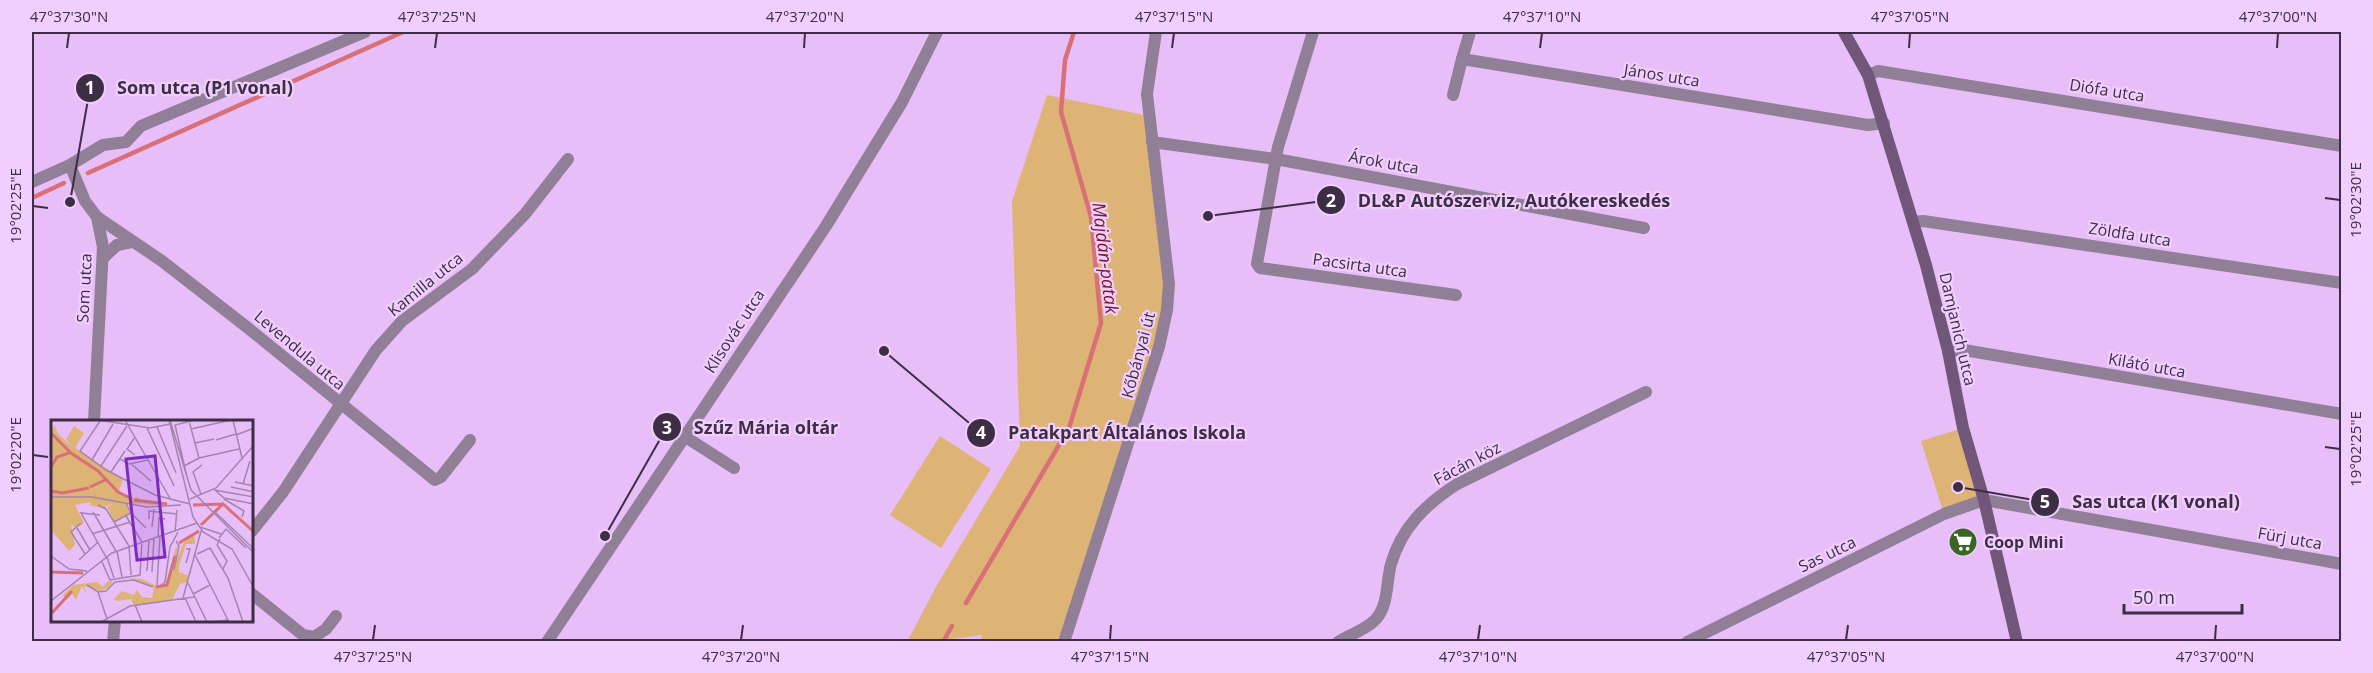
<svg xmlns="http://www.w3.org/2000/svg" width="2373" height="673" viewBox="0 0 2373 673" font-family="'Open Sans',sans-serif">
<rect width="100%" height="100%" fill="#e8bef8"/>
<g fill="#ddb376">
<path d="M1047,95L1149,116L1167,310L1064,641H981L982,635L938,641L907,642L937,585L1020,446L1012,201Z"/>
<path d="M1963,428L1984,500L1944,514L1921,441Z"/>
<path d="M940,436L991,469L941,548L890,515Z"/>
</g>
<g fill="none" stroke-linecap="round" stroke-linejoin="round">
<g stroke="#d97078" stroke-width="4.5">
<path d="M88,173L403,32"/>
<path d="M32,198L64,183"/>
<path d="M966,603L1069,428L1101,323L1091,217L1061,112L1065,60L1074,32"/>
<path d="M943,642L952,626"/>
</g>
<g stroke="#907f96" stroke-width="12">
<path d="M1313,32L1278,147L1257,264L1260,268L1456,295"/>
<path d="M1470,32L1462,59L1868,125L1884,123"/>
<path d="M1868,75L1878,71L2342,146"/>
<path d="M1453,95L1462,59"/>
<path d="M1152,142L1276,159L1644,228"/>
<path d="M70,165L85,201L97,217L103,247L94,421"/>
<path d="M32,182L70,165L103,145L126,142L141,126L365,32"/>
<path d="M97,217L162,261L248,328L435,480L441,477L470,440"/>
<path d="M1913,222L1923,221L2342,283"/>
<path d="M103,258L117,245L132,242"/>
<path d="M1948,351L1964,350L2342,414"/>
<path d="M684,436L734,468"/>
<path d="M252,531L283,492L376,350L402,321L472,269L525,214L568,159"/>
<path d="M252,594L303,635L314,637L326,629L336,616"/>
<path d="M113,642L115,620"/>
<path d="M547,642L826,226L902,102L937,32"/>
<path d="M1064,642L1159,347L1167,310L1169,284L1147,94L1156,32"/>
<path d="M1338,642C1349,635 1365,630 1374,621C1389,607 1386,582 1391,564C1402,527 1425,505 1457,484L1646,392"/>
<path d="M1687,642L1944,514L1984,500L2342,564"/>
</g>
<path stroke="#70577a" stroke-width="12" d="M1844,32L1868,75L1926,265L1948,351L1963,428L1984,500L2017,642"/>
</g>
<path fill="none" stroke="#3e2e45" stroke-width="2" d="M67,48L69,33M435,48L437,33M804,48L805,33M1172,48L1174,33M1540,48L1542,33M1909,48L1910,33M2277,48L2278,33M2325,198L2340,200M33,206L48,208M2325,447L2340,449M33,455L48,457M373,640L375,625M741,640L743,625M1110,640L1111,625M1478,640L1480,625M1846,640L1848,625M2215,640L2216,625"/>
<defs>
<g id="supermarket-disc" transform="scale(1.5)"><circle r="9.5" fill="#3a6623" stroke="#f0cffe"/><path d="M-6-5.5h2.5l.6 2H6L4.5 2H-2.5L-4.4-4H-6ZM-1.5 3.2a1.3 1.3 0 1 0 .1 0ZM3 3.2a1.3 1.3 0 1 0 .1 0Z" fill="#fff"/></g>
</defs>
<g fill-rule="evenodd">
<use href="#supermarket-disc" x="1963" y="542"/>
</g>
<g text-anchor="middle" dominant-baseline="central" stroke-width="4.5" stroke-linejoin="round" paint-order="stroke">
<g font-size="16" fill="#3e2e45" stroke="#f0cffe">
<text transform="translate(1662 75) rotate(9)">János utca</text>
<text transform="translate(2107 90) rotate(9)">Diófa utca</text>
<text transform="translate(1384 162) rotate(10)">Árok utca</text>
<text transform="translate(2130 234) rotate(9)">Zöldfa utca</text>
<text transform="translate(1360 265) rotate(8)">Pacsirta utca</text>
<text transform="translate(425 284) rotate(-39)">Kamilla utca</text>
<text transform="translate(84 288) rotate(-87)">Som utca</text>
<text transform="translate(1958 329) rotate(77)">Damjanich utca</text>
<text transform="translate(734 331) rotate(-57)">Klisovác utca</text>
<text transform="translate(300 350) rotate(40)">Levendula utca</text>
<text transform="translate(1138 355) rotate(-75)">Kőbányai út</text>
<text transform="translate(2147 365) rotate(10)">Kilátó utca</text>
<text transform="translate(1467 463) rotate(-28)">Fácán köz</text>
<text transform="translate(2290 538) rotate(10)">Fürj utca</text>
<text transform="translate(1827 554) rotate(-26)">Sas utca</text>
</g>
<g font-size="16" font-weight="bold" fill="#3e2e45" stroke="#f0cffe" text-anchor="start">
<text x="1984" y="542">Coop Mini</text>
</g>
<g font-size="18" font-style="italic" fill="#771729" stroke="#f0cffe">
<text transform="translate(1106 258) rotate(83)">Majdán-patak</text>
</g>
</g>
<g transform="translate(51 420)">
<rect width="202" height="202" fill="#e8bef8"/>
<path d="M4,6L7,14L22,27L15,19L23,6L33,13L24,28L72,59L68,71L84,79L86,76L89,81H104V85L75,83L80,93L63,102L56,87L64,83L55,86V89L39,85V82L24,85L33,103L25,108L20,104L24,125L18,131L0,110V9ZM143,113L144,124H135L128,146V152L138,156L136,162L129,164L121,180L83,186L80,179L65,181L63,179L71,171L83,175L86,170L91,177L101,178L103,167L78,158L91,159L108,167L115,165L124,130L127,125L123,145L133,122ZM57,161L62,162L57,168L49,171L33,166L36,175L31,166L25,180L21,174L15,180L12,175L22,165L46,162L52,167Z" fill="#ddb376"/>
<path fill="none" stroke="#d97078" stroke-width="3" d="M0,13L20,33L47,51L67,72L81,79M0,47L6,37L18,33M39,67L56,59M0,71L11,73L38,68M83,80L116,84M142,85L172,84M150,105L172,84L202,111M128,123L148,111M0,152L32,153M105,167L116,165L124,136M1,193L21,171"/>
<path fill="none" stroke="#a484b0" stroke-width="1.5" d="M47,0L99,8L119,4M74,0L120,80M118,0L142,97L152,112L181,129L203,168M119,0L140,70L203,133M182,0L191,38M49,1L29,31L55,50L104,75L139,84M106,7L125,53M96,8L123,66M140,9L180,0M185,15L203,8M84,17L76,29L84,35M165,20L185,14M144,23L163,19M148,38L188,29M69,39L78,44L97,40M41,40L62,4M79,43L100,61M50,46L76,6M133,46L148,38L138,1M60,52L74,31M136,57L124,5L144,0M184,62L203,66M192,64L199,41M180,67L203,72M163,70L203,77M165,71L173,78L203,84M150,74L142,52L151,45M0,77H41L96,87L130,85M139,79L165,68L203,25M173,79L193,91L191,97M47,85L55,89L78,126L80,155M42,92L65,131M164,92L203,129M80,93L95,108M49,95L30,93L55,137M98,99V91L126,94M63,102L80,93L75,83M30,103L20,112L34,134M101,107L103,89M149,107L170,114M26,108L39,130M124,111L126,90M41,114L79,102M107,117L108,98L114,99M168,118L175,109L195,128M169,119L166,125L176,141L172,149M135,129H139L135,143M66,131L71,157M146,134L159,128L177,158L192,202M144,135L178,202M0,136L18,149L36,151M56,137L63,158M28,140L47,122M51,142L59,160L89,155L91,122L75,96M123,150L128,126L125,121M96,151L98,120M101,152L103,118M64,162L83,160L102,167M137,163L156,202M36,165L47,172L55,171L64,162M106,165L109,116M110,165L114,162L119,127L127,112M47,172L56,199M142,174L159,165M132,178L150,111M134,178L145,202M0,181L61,133L146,103M84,185L91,202M50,202L79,186L143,177M159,202L177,200"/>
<path fill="#7b2cbf" fill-opacity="0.15" stroke="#7b2cbf" stroke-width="3" d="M104,36L114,137L86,140L75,39Z"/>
<rect width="202" height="202" fill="none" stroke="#3e2e45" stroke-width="3"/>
</g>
<path fill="none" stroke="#3e2e45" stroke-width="2" d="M70 202L90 88M1208 216L1331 200M605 536L667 427M884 351L981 433M1958 487L2045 502"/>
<g fill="#3e2e45" stroke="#f0cffe" stroke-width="2">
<circle cx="70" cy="202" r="6"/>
<circle cx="1208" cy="216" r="6"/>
<circle cx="605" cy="536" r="6"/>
<circle cx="884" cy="351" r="6"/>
<circle cx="1958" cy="487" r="6"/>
<circle cx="90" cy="88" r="15"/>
<circle cx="1331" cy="200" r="15"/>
<circle cx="667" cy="427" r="15"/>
<circle cx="981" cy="433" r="15"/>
<circle cx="2045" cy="502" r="15"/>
</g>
<g font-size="18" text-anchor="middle" font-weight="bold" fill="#fff">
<text x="90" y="94">1</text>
<text x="1331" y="207">2</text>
<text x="667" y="434">3</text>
<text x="981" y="439">4</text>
<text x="2045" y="508">5</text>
</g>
<g font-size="18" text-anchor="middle" font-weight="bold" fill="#3e2e45" stroke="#f0cffe" stroke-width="4.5" stroke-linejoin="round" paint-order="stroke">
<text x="205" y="94">Som utca (P1 vonal)</text>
<text x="1514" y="207">DL&amp;P Autószerviz, Autókereskedés</text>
<text x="766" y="434">Szűz Mária oltár</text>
<text x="1127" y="439">Patakpart Általános Iskola</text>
<text x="2156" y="508">Sas utca (K1 vonal)</text>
</g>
<rect width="2373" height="673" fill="none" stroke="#f0cffe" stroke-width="66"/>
<path d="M2124 604v9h118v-9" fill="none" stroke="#3e2e45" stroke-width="3"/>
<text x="2133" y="604" font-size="18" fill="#3e2e45" stroke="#f0cffe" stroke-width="4.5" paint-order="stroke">50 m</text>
<rect x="33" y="33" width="2307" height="607" fill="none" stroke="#3e2e45" stroke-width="2"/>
<g font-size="15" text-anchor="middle" fill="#3e2e45">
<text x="69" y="22">47°37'30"N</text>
<text x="437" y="22">47°37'25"N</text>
<text x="805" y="22">47°37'20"N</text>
<text x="1174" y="22">47°37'15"N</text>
<text x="1542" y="22">47°37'10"N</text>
<text x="1910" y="22">47°37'05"N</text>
<text x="2278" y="22">47°37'00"N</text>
<text transform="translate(2356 200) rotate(-90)" y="5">19°02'30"E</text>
<text transform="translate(16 206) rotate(-90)" y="5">19°02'25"E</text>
<text transform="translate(2356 449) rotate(-90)" y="5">19°02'25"E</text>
<text transform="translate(16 455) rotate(-90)" y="5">19°02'20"E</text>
<text x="373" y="662">47°37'25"N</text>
<text x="741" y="662">47°37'20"N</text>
<text x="1110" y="662">47°37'15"N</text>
<text x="1478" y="662">47°37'10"N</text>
<text x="1846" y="662">47°37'05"N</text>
<text x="2215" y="662">47°37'00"N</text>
</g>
</svg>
